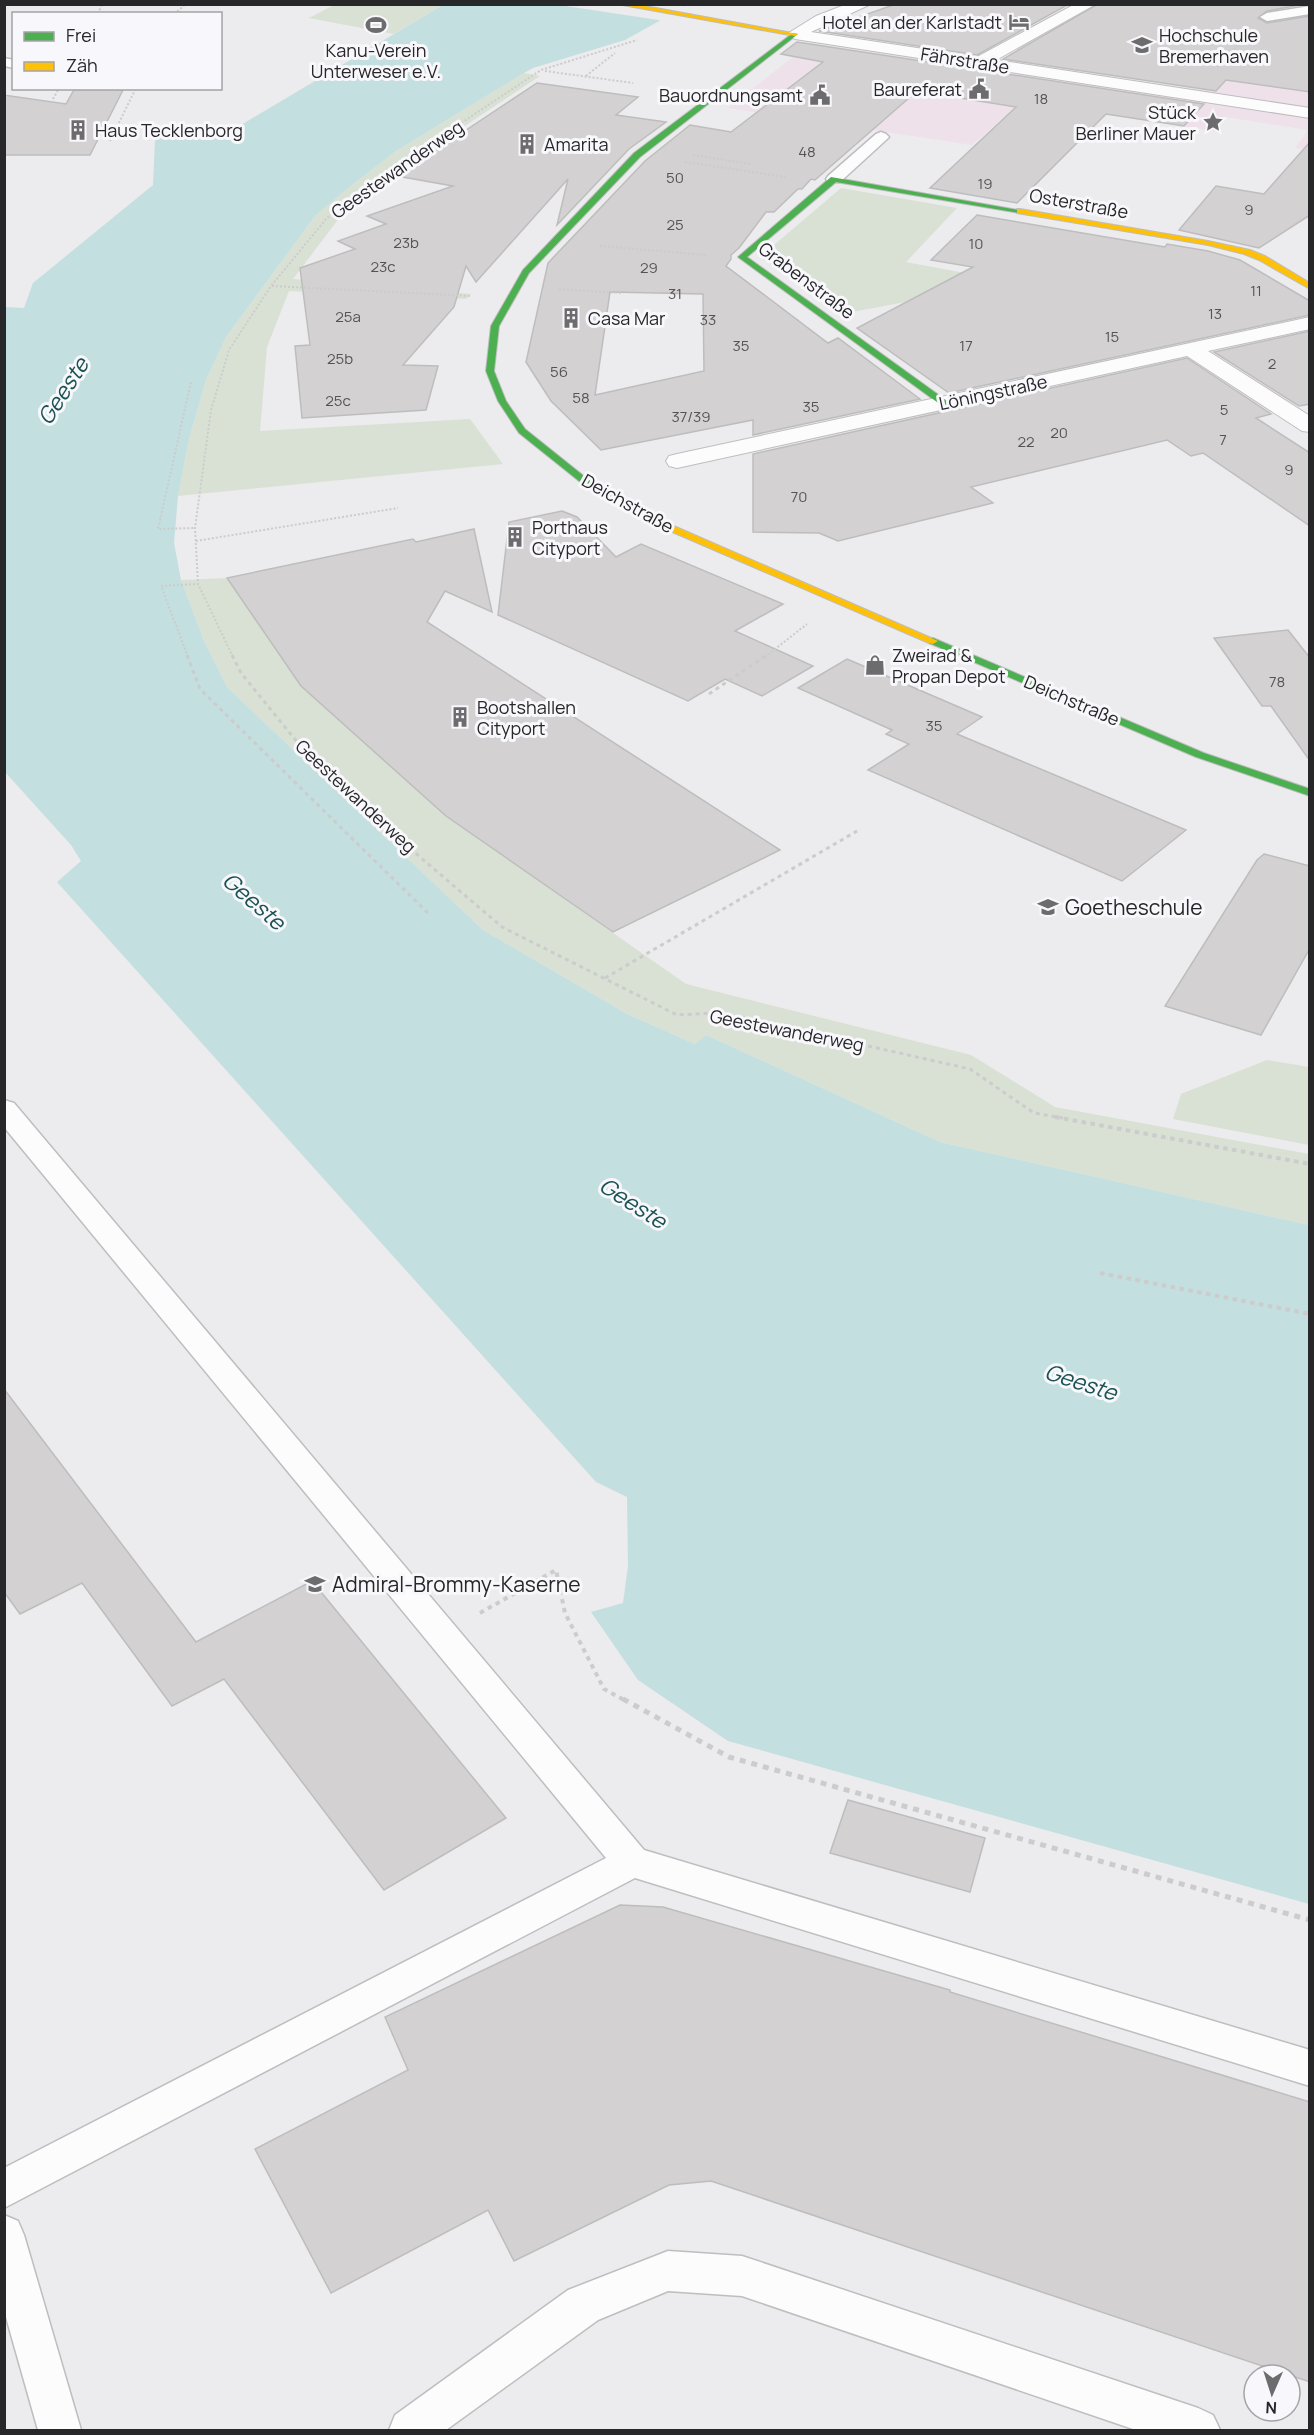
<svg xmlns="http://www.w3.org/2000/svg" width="1314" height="2435" viewBox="0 0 1314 2435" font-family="Manrope,sans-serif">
<rect width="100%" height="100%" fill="#ecebed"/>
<path fill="#eee1e9" d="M811,43L1185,99L1215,79L1309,70V150L1295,148L1308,130L1226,117L1214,131L1064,108L1002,104L1015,107L972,145L728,108Z"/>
<g fill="#d9e1d4">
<path d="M334,5H443L394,34L309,18Z"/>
<path d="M524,73L540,76L388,177L340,217L293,279L471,294L466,299L289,291L267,347L260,431L470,419L503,464L178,496L189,439L206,380L226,337L315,216L347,189L396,151Z"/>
<path d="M841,188L957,208L906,262L1013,282L841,314L760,257Z"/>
<path d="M227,578L301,686L446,816L686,984L971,1055L1055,1107L1309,1154V1225L940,1142L706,1035L695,1044L627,1014L483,930L227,687L204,641L181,580Z"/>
<path d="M1267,1060L1309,1067V1145L1173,1119L1181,1094Z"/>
</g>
<path fill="#c4dfe0" d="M443,5H688L625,40L533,68L524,73L396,151L347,189L315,216L226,337L206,380L189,439L178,496L174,543L181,580L204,641L227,687L483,930L627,1014L695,1044L706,1035L940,1142L1309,1225V1904L728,1741L638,1680L591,1612L623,1603L628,1566L627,1497L596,1482L57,882L81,861L71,845L5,772V307L24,308L33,283L153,185L155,139C180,129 198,125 224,135Z"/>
<path fill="#ecebed" d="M670,4L689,7L665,21L559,5Z"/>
<g fill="#d3d1d1" stroke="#bebdbe" stroke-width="1.5" fill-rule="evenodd">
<path d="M896,4H1069L977,55L819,31Z"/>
<path d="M1098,4H1305L1267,11L1258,18L1267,23L1310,16V92L1226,80L1216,91L1003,59Z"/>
<path d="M797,42L1204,104L1184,126L1106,114L1017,203L930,188L1016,107L917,91L815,180L811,179L802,189H798L774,212H766L739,248L731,255V259L726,266L828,343L838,338L920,399L753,435V420L601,450L551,401L526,362L548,263L645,161L690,125L731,132L823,62L781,54ZM610,292L703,294L704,371L595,395Z"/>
<path d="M537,83L638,97L616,115L666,122L629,149L557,225L568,179L476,282L466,266L454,307L403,365L438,366L426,410L302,418L295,346L310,345L300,268L355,249L338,241L386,224L367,216L453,186L397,176Z"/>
<path d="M75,88H124L90,155H4V95L66,104Z"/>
<path d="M1310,142V215L1259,248L1179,230L1216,186L1264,194Z"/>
<path d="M977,215L1165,247L1167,244L1208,251L1240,260L1310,301V315L949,393L857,328L973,267L931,260Z"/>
<path d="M1310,331V404L1299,406L1214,352Z"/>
<path d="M1187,358L1271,414L1256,418L1310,453V526L1203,453L1191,456L1167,440L971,487L993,503L838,541L819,533L753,532V454Z"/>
<path d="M562,511L577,517L616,557L641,544L783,604L735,631L813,666L762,696L725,679L688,701L498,615L509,522Z"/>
<path d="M474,529L492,612L445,591L427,622L780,850L613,932L446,816L301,686L227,578L413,539L416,542Z"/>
<path d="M1288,630L1310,658V761L1271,706H1262L1214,638Z"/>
<path d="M847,659L982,717L957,734L1186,830L1122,881L868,770L909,744L886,734L892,730L798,688Z"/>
<path d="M1264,854L1310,866V948L1261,1035L1165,1006L1257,860Z"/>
<path d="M4,1389L196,1642L312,1581L506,1818L384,1890L224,1679L172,1706L82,1583L20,1614L4,1592Z"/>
<path d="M848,1800L985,1838L970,1892L830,1853Z"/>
<path d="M620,1905L663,1907L950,1990V1992L1310,2102V2382L711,2181L669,2185L514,2261L488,2210L331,2293L255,2149L408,2070L385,2017Z"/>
</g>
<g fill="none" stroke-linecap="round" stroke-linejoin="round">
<g stroke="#bebdbf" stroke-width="3">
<g id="lane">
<path d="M1310,6V14L1267,21L1260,17L1267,13Z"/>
<path d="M4,58L14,60V68L4,66Z"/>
<path d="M881,132L886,134L889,137L886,140L840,182H828L826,179L828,176L876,134Z"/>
<path d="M4,1100L14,1103L644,1850L1310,2050V2086L635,1878L4,2208V2168L606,1858L4,1127Z"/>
<path d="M4,2215L18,2221L24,2235L81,2430H38L4,2310Z"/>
<path d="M668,2251L742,2256L1198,2408L1213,2415L1220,2430H1136L742,2296L668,2291L598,2320L446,2430H389L395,2415L568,2290Z"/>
</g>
</g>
<g stroke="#bebdbf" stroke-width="2">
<g id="street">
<path d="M847,4H871L811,32L977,57L1075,4H1096L996,60L1310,108V118L795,39L787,34L816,16Z"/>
<path d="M1310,317V329L1208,351L1310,416V432L1302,431L1187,356L677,468L669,466L666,461L669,456L677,454Z"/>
</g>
</g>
<g stroke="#bebdbf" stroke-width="2">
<g id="fast">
<path d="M793,33L798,34L640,157L529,273L499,326L494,371L506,401L525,429L590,481L622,500L614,502L584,485L519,433L498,401L486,371L491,326L523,270L634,153Z"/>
<path d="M831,177L1024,211L1020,213L836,182L747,257L947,401V405H941L738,257Z"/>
<path d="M933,638L1204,753L1310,789V796L1196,757L929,643V639Z"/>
</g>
</g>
<g stroke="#bebdbf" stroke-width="2">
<g id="slow">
<path d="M617,4H634L798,34L795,36Z"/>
<path d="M1020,209L1208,241L1250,250L1265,256L1310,283V289L1259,260L1244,254L1208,245L1017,213V209Z"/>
<path d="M614,498H620L660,520L938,641L933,644L929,643L654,524L614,502Z"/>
</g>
</g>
<g stroke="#ccc" stroke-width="2" stroke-dasharray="2 2" stroke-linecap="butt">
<path d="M98,14L102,4"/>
<path d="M174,14L186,4"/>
<path d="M1217,67L1245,38"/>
<path d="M545,71L633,83"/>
<path d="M586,76L615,53"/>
<path d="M53,99L59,88"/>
<path d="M110,141L136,88"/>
<path d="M693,155L751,164"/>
<path d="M685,162L785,177"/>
<path d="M600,246L706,255"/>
<path d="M272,286L471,296"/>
<path d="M559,289L621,293"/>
<path d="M191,382L158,529L195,528"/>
<path d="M196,541L398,508"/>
<path d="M188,657L161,586L198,584"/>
<path d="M233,657L198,584L195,528L211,410L229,350L271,286L327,218L392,169L541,70L637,40"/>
<path d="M765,657L807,624"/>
</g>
<g stroke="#ccc" stroke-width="3" stroke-dasharray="4 4" stroke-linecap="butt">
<path d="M187,655L200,689L430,915"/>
<path d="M232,655L241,673L311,759L379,822L502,927L677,1015L712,1013L740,1017L970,1069L1034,1113L1063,1118"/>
<path d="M709,694L767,655"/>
<path d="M605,978L857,831"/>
</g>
<g stroke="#ccc" stroke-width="4" stroke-dasharray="4.5 4.5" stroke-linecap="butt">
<path d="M1055,1117L1310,1164"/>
<path d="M1100,1273L1310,1314"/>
<path d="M480,1613L556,1570L565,1613L604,1689L626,1701"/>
</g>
<path stroke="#ccc" stroke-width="5" stroke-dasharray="6 6" stroke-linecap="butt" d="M623,1699L729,1757L1310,1920"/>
<use href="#lane" fill="#fcfcfc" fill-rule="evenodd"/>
<use href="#street" fill="#fcfcfc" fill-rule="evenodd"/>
<use href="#fast" fill="#4caf50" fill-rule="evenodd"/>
<use href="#slow" fill="#ffc107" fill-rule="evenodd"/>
</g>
<defs>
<g id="hotel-bare" transform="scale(1.62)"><path d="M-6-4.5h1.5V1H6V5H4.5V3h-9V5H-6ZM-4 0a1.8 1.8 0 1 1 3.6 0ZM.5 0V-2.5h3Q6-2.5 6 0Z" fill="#6c6b6d" stroke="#f8f7fb" stroke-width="2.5" paint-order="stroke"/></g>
<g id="stadium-bare" transform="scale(1.62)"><path d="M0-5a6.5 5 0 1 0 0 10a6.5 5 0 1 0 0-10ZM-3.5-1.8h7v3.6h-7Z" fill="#6c6b6d" stroke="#f8f7fb" stroke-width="2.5" paint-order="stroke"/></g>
<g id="university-bare" transform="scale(1.62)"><path d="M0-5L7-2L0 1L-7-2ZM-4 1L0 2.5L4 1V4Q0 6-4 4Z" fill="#6c6b6d" stroke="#f8f7fb" stroke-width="2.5" paint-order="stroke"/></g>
<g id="civic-bare" transform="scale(1.62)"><path d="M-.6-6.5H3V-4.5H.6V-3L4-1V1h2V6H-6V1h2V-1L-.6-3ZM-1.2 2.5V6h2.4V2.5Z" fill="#6c6b6d" stroke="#f8f7fb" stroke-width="2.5" paint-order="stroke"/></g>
<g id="sight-bare" transform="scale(1.62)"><path d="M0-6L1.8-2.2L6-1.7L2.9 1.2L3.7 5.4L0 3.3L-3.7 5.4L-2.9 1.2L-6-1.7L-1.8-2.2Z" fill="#6c6b6d" stroke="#f8f7fb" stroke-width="2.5" paint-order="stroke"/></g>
<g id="building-bare" transform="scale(1.62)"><path d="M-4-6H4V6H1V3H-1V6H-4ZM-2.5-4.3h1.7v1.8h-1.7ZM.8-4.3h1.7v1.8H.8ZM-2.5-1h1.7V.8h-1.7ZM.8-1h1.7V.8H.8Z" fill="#6c6b6d" stroke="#f8f7fb" stroke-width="2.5" paint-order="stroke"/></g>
<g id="shop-bare" transform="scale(1.62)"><path d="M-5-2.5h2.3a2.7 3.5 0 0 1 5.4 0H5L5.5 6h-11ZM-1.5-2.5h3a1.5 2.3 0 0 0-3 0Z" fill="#6c6b6d" stroke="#f8f7fb" stroke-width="2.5" paint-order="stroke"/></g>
<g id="school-bare" transform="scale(1.62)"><path d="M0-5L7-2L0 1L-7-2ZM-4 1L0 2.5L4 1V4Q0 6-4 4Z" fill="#6c6b6d" stroke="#f8f7fb" stroke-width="2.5" paint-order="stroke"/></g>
</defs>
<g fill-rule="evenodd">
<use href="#hotel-bare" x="1019" y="22"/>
<use href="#stadium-bare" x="376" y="25"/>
<use href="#university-bare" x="1142" y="45"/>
<use href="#civic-bare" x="979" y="89"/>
<use href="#civic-bare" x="820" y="95"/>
<use href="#sight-bare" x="1213" y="122"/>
<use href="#building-bare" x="78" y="130"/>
<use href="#building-bare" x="527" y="144"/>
<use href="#building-bare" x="571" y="318"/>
<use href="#building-bare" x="515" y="537"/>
<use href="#shop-bare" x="875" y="665"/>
<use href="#building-bare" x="460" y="717"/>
<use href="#school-bare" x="1048" y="907"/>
<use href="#university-bare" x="315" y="1584"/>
</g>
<g text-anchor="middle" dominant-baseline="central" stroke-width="6" stroke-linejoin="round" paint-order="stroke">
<g font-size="15" fill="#555455">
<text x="1041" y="98">18</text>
<text x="807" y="151">48</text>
<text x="675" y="177">50</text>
<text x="985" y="183">19</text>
<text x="1249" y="209">9</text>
<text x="675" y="224">25</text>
<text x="406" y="242">23b</text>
<text x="976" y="243">10</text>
<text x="383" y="266">23c</text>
<text x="649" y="267">29</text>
<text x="1256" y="290">11</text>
<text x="675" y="293">31</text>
<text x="1215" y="313">13</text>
<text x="348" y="316">25a</text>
<text x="708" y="319">33</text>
<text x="1112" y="336">15</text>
<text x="741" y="345">35</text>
<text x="966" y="345">17</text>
<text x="340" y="358">25b</text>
<text x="1272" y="363">2</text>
<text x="559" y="371">56</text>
<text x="581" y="397">58</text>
<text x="338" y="400">25c</text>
<text x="811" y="406">35</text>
<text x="1224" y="409">5</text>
<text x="691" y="416">37/39</text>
<text x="1059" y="432">20</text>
<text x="1223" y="439">7</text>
<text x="1026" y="441">22</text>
<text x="1289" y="469">9</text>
<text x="799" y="496">70</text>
<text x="1277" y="681">78</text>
<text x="934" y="725">35</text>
</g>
<g font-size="18" fill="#272628" stroke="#f8f7fb" text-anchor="start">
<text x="1002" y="22" text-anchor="end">Hotel an der Karlstadt</text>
<text x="1159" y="35">Hochschule<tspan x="1159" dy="21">Bremerhaven</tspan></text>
<text x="376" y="50" text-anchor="middle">Kanu-Verein<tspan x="376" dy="21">Unterweser e.V.</tspan></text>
<text x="962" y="89" text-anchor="end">Baureferat</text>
<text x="803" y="95" text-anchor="end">Bauordnungsamt</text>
<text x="1196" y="112" text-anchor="end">Stück<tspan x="1196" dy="21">Berliner Mauer</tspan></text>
<text x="95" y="130">Haus Tecklenborg</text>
<text x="544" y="144">Amarita</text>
<text x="588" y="318">Casa Mar</text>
<text x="532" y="527">Porthaus<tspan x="532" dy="21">Cityport</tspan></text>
<text x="892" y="655">Zweirad &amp;<tspan x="892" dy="21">Propan Depot</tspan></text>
<text x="477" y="707">Bootshallen<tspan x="477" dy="21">Cityport</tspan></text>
</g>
<g font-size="18" fill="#272628" stroke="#f8f7fb">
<text transform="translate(965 60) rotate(9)">Fährstraße</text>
<text transform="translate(397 169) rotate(-35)">Geestewanderweg</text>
<text transform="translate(1079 203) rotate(10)">Osterstraße</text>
<text transform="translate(807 280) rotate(37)">Grabenstraße</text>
<text transform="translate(993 392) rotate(-12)">Löningstraße</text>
<text transform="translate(628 503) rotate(29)">Deichstraße</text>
<text transform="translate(1072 700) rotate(23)">Deichstraße</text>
<text transform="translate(356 796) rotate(43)">Geestewanderweg</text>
<text transform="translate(787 1030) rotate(11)">Geestewanderweg</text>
</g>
<g font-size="21" fill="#272628" stroke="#f8f7fb" text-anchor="start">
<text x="1065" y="907">Goetheschule</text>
<text x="332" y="1584">Admiral-Brommy-Kaserne</text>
</g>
<g font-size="22" font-style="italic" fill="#1b5253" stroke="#f8f7fb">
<text transform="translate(63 391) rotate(-57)">Geeste</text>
<text transform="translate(254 901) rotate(41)">Geeste</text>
<text transform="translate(633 1203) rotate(33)">Geeste</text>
<text transform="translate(1081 1382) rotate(18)">Geeste</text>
</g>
</g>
<rect width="1314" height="2435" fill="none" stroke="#272628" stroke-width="12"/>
<rect x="12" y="12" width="210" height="78" fill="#f8f7fb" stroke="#a4a3a7" stroke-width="1.5"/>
<rect x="24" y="32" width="30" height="9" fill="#4caf50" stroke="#a4a3a7" stroke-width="1.5"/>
<text x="66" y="42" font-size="18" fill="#272628">Frei</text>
<rect x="24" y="62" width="30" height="9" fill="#ffc107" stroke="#a4a3a7" stroke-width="1.5"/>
<text x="66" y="72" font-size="18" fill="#272628">Zäh</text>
<g transform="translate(1272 2393) rotate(183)"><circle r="28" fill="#f8f7fb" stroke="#a4a3a7" stroke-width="1.5"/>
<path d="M0-4.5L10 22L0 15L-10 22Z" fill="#6c6b6d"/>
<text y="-9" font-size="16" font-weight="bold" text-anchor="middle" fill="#272628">N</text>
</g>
</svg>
